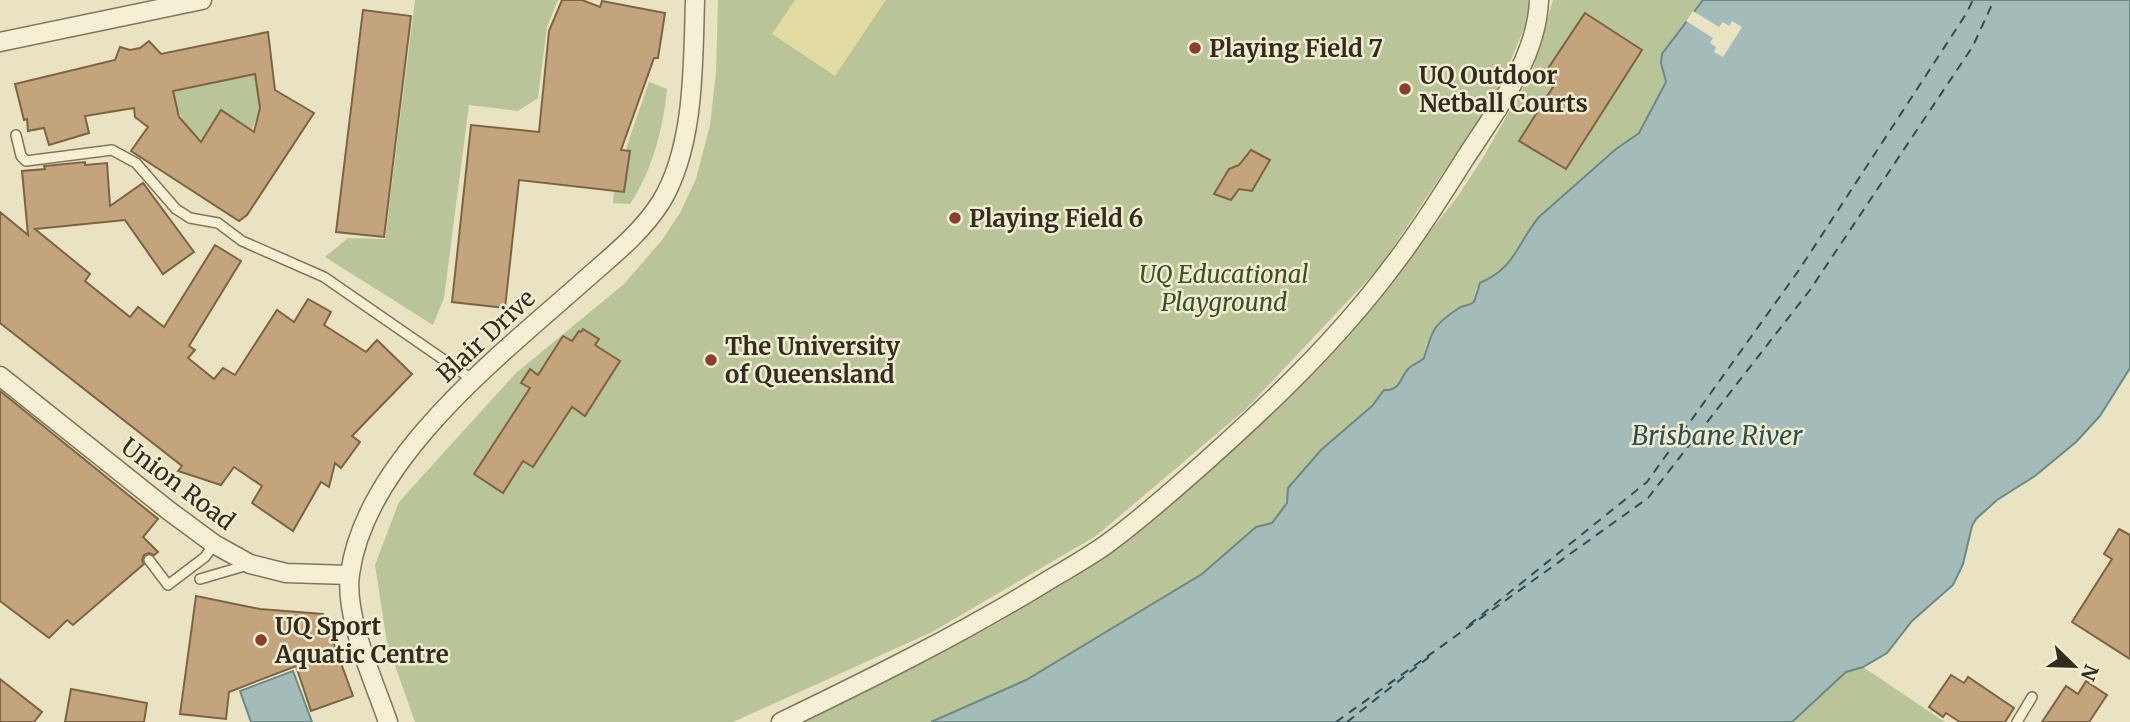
<svg xmlns="http://www.w3.org/2000/svg" width="2130" height="722" viewBox="0 0 2130 722" font-family="Merriweather,serif">
<rect width="100%" height="100%" fill="#e9e3c3"/>
<g fill="#b9c598">
<path d="M415,0H558L547,27L538,98L518,111L469,105L444,298L433,325L325,257L348,238L385,239Z"/>
<path d="M718,0H1528L1530,14L1498,91L1379,268L1246,409L1096,536L932,632L733,722H415L387,643L375,565L399,502L516,373L624,284L662,240L680,213L696,179L710,125L716,72Z"/>
<path d="M1553,0H1703L1662,54L1661,64L1666,81L1639,133L1616,149L1567,195L1554,203L1529,230L1506,266L1476,289L1474,302L1426,344L1424,358C1420,362 1414,364 1409,368C1400,377 1401,391 1384,390L1272,523L1256,527L1202,574L1094,641L1026,680L931,722H804L998,623L1140,529L1259,426L1367,312L1458,196L1484,156L1533,69Z"/>
<path d="M254,74L260,108L252,130L221,110L202,140C183,127 178,113 173,91Z"/>
<path d="M649,82L667,89C663,129 653,169 630,204L613,203L614,191L624,192L630,152L626,148Z"/>
<path d="M1863,667L1945,722H1792L1846,672Z"/>
</g>
<path fill="#e2dba2" d="M795,0H886L835,76L772,34Z"/>
<g fill="#a4bcb9" stroke="#6c8986" stroke-width="2">
<path d="M1703,0H2130V368L2100,416L2076,442L2035,476L1997,500L1976,519L1972,526L1963,564L1953,585L1912,621L1887,653L1863,667L1846,672L1792,722H931L1026,680L1202,574L1256,527L1272,523L1287,503L1288,488L1321,450L1372,406L1384,390C1401,391 1400,377 1409,368C1414,364 1420,362 1424,358C1432,330 1433,325 1459,308C1464,305 1469,306 1474,302L1480,283C1516,267 1516,245 1539,217L1616,149L1639,133L1666,82L1661,63L1662,54Z"/>
<path d="M293,671L312,722H251L240,691Z"/>
</g>
<path fill="#e9e3c3" d="M1693,11L1719,27L1723,22L1729,26L1732,21L1742,27L1723,57L1714,52L1716,47L1710,43L1713,38L1686,21Z"/>
<g fill="none" stroke-linecap="round" stroke-linejoin="round">
<g stroke="#2f4e51" stroke-width="2" stroke-dasharray="9 7" stroke-linecap="butt">
<path d="M1469,625L1647,482L1799,270L1966,14L1973,0"/>
<path d="M1336,722L1648,498L1810,290L1973,46L1994,0"/>
<path d="M1347,722L1429,657"/>
</g>
</g>
<g fill="#c3a47c" stroke="#7d6344" stroke-width="2" fill-rule="evenodd">
<path d="M562,0H582L600,7L602,1L665,13L658,58H654L621,150L630,151L624,192L519,180L505,308L452,302L471,125L539,132L549,31Z"/>
<path d="M363,10L411,16L384,237L336,232Z"/>
<path d="M1585,13L1642,50L1566,169L1519,141L1553,87L1541,79Z"/>
<path d="M268,32L275,90L314,113L247,215L239,221L131,151L148,127L135,117L134,108L85,116L89,133L49,145L44,128L28,131L27,119L24,120L15,84L115,60L120,47L130,50L140,48L149,41L161,54ZM255,74L260,108L254,132L221,110L201,142L179,117L173,91Z"/>
<path d="M1251,150L1270,160L1252,191L1239,189L1231,200L1214,194L1229,169L1239,165Z"/>
<path d="M85,162V165L107,163L110,206L143,183L194,252L163,274L125,220L35,229L90,274L85,281L130,317L138,307L164,327L215,245L241,261L189,346L195,350L188,358L214,379L223,368L235,375L277,310L294,322L308,299L331,312L324,325L366,352L377,340L412,374L352,436L360,442L341,468L335,463L329,487L321,482L293,531L252,503L262,486L234,467L221,485L178,471L182,466L0,323V212L28,235L22,171L45,169L44,166Z"/>
<path d="M583,329L599,339L595,345L620,361L585,416L572,407L533,467L523,461L503,493L474,474L530,388L521,383L530,369L538,375L563,336L572,341L579,331L581,332Z"/>
<path d="M0,391L158,519L143,537L158,552L154,555L149,553L144,555L142,560L144,564L73,625L67,620L49,638L0,601Z"/>
<path d="M2119,529L2130,535V659L2072,622L2112,559L2104,554Z"/>
<path d="M196,596L260,609L323,614L353,696L311,711L296,666L229,692L226,719L180,714Z"/>
<path d="M1951,675L1964,683L1968,677L2014,708L2005,722H1960L1946,713L1943,717L1929,707Z"/>
<path d="M0,679L42,712L34,722H0Z"/>
<path d="M2086,681L2107,695L2089,722H2042L2066,686L2078,694Z"/>
<path d="M71,689L147,703L144,722H65Z"/>
</g>
<g fill="none" stroke-linecap="round" stroke-linejoin="round">
<g stroke="#81755b" stroke-width="12">
<g id="lane">
<path d="M16,135L21,156L26,161L112,150L136,163L176,209L190,218L218,223L242,241L324,277L473,380"/>
<path d="M149,560L168,585L205,557L214,544"/>
<path d="M200,579L248,565"/>
<path d="M2017,722L2032,697"/>
</g>
</g>
<g stroke="#81755b" stroke-width="21">
<g id="street">
<path d="M0,42L202,0"/>
<path d="M0,376L168,510L214,544L250,564L286,573L349,575"/>
<path d="M388,722C374,681 344,616 350,574C365,460 498,357 579,285C608,259 640,235 661,202C695,146 693,64 695,0"/>
<path d="M781,722C870,679 959,635 1044,583C1064,571 1085,559 1104,546C1139,521 1172,491 1204,463C1270,404 1335,342 1388,272C1416,236 1440,198 1464,160C1495,112 1537,59 1539,0"/>
</g>
</g>
<use href="#lane" stroke="#f5f0d5" stroke-width="9"/>
<use href="#street" stroke="#f5f0d5" stroke-width="18"/>
</g>
<g fill="#8a3e32" stroke="#f1edd1" stroke-width="2.5">
<circle cx="1195" cy="48" r="7"/>
<circle cx="1405" cy="89" r="7"/>
<circle cx="955" cy="218" r="7"/>
<circle cx="711" cy="360" r="7"/>
<circle cx="261" cy="640" r="7"/>
</g>
<g text-anchor="middle" dominant-baseline="central" stroke-width="5" stroke-linejoin="round" paint-order="stroke">
<g font-size="24" font-weight="bold" fill="#322b1e" stroke="#f1edd1" text-anchor="start">
<text x="1209" y="48">Playing Field 7</text>
<text x="1419" y="75">UQ Outdoor<tspan x="1419" dy="28">Netball Courts</tspan></text>
<text x="969" y="218">Playing Field 6</text>
<text x="725" y="346">The University<tspan x="725" dy="28">of Queensland</tspan></text>
<text x="275" y="626">UQ Sport<tspan x="275" dy="28">Aquatic Centre</tspan></text>
</g>
<g font-size="24" font-style="italic" fill="#3d4d27" stroke="#f1edd1">
<text x="1224" y="274">UQ Educational<tspan x="1224" dy="28">Playground</tspan></text>
</g>
<g font-size="24" fill="#322b1e" stroke="#f1edd1">
<text transform="translate(486 336) rotate(-43)">Blair Drive</text>
<text transform="translate(178 484) rotate(37)">Union Road</text>
</g>
<g font-size="26" font-style="italic" fill="#2f4e51" stroke="#f1edd1">
<text x="1717" y="435">Brisbane River</text>
</g>
</g>
<g transform="translate(2074 666) rotate(113)" stroke="#f1edd1" stroke-width="5" paint-order="stroke">
<path d="M0-5L12 26L0 18L-12 26Z" fill="#322b1e"/>
<text y="-10" font-size="19" font-weight="bold" text-anchor="middle" fill="#322b1e">N</text>
</g>
</svg>
